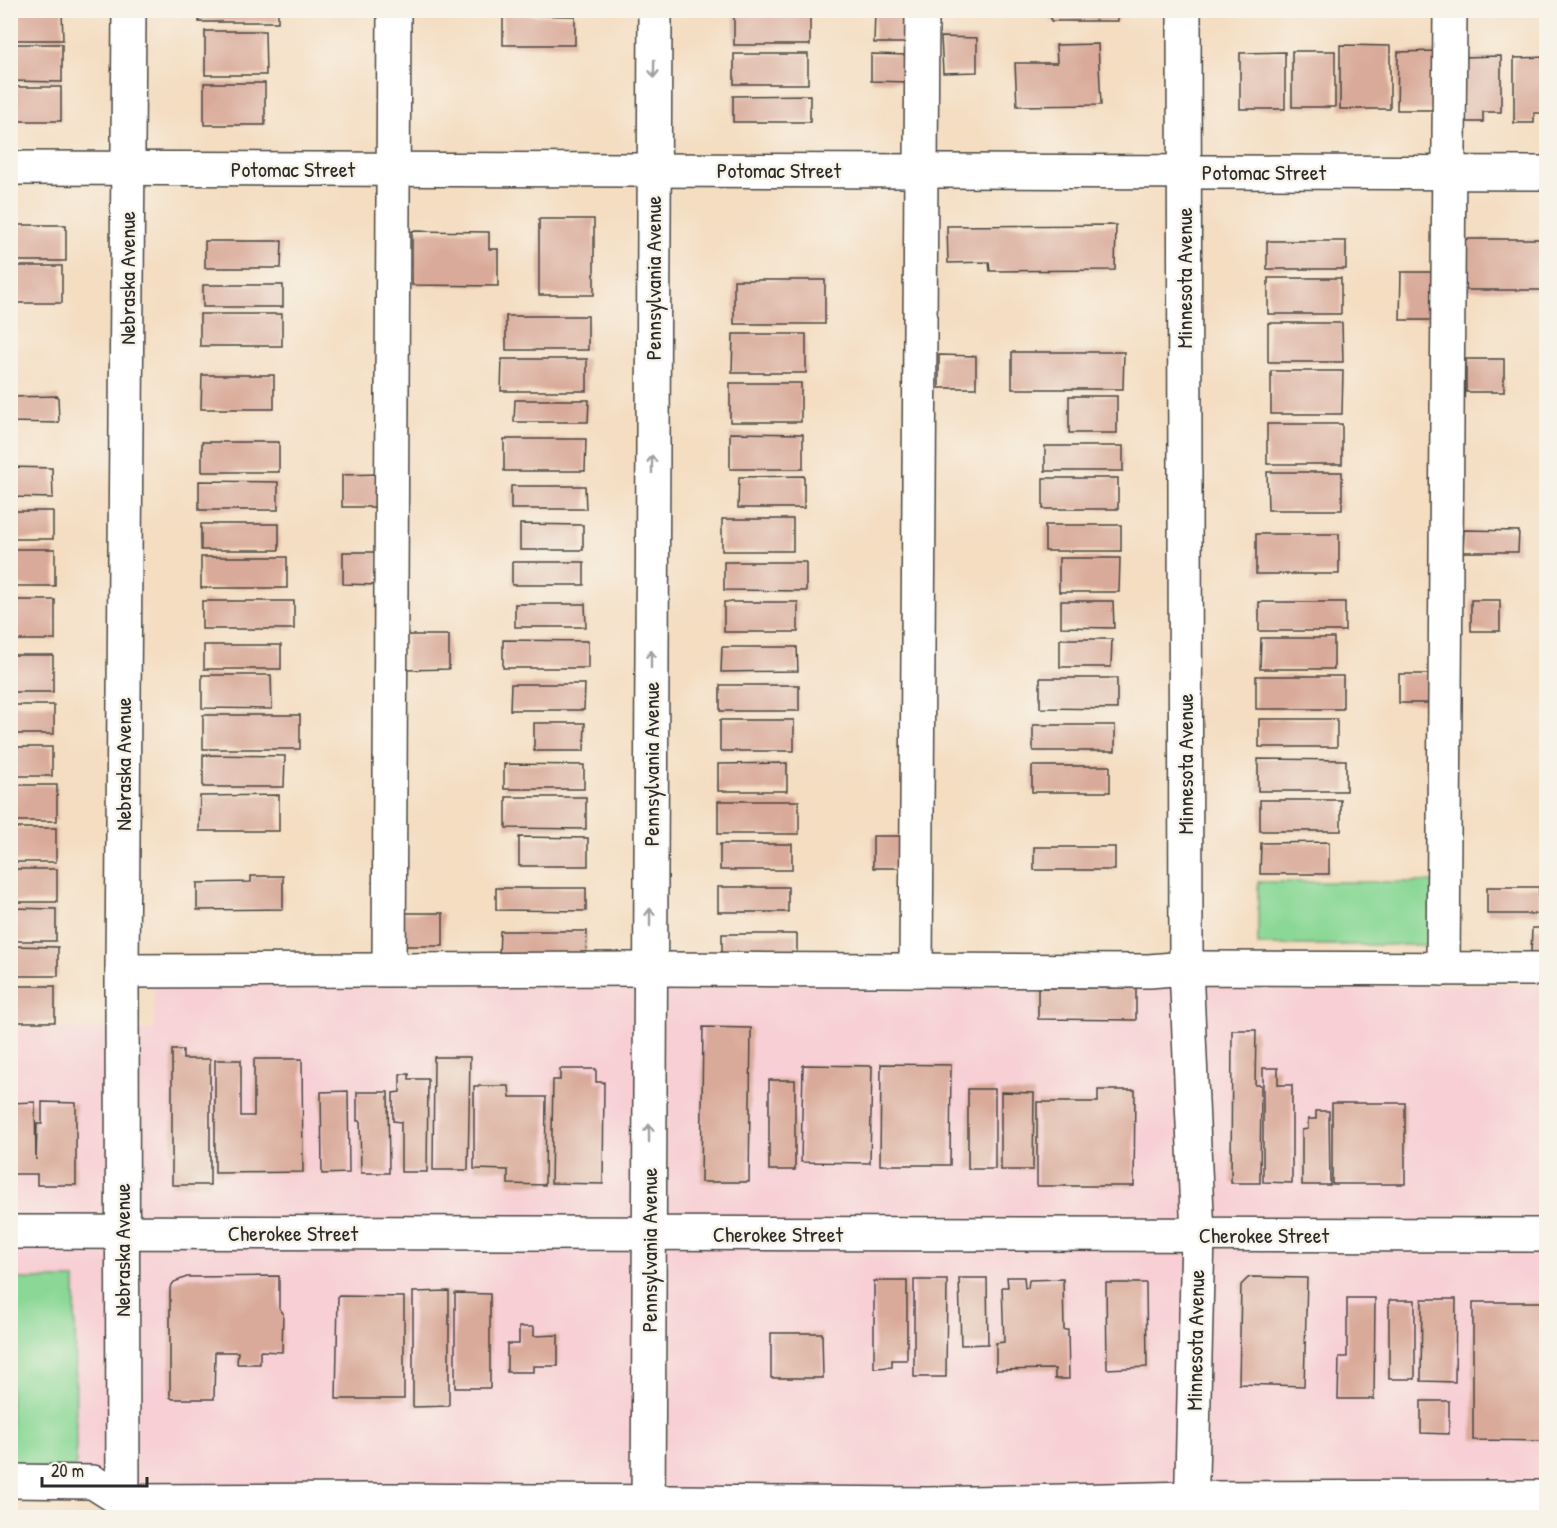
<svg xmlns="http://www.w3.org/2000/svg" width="1557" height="1528" viewBox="0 0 1557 1528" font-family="'Patrick Hand',sans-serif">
<rect width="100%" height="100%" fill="#f7f3e8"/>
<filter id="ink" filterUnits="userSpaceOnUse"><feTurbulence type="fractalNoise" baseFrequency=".0167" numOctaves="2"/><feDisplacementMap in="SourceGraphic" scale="12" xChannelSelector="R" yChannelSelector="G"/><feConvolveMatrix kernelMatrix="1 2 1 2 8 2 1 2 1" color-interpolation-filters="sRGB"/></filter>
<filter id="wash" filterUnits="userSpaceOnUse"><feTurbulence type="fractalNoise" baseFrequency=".008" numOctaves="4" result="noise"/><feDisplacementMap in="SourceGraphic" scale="24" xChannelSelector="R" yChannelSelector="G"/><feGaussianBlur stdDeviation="1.35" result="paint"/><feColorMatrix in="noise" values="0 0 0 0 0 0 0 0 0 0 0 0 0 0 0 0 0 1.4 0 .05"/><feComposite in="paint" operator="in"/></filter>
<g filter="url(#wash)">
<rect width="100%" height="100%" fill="#f4ddc1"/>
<path fill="#f7cfd4" d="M154,980L1546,985V1483L1165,1489L164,1492L11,1482V1028L154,1030Z"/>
<g fill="#8bd896" stroke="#5b8260" stroke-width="1.5">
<rect x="1258" y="882" width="176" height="63"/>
<path d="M10,1279H75L76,1468H11Z"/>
</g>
<g id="blocks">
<g fill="#d9aa9a">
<path d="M10,10H62L63,40H10Z"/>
<rect x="199" y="10" width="79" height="12"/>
<path d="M875,10H910V43H874Z"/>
<rect x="1051" y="10" width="67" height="11"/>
<rect x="734" y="14" width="76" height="31"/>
<path d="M503,15L575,16V45H503Z"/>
<path d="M205,31H265L266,75H205Z"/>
<path d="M941,37L977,38V72L943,73Z"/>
<path d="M10,44H62V82L10,81Z"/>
<path d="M1098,44L1101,105L1017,106L1015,63H1057L1056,45Z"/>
<path d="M1340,45L1390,46V109H1340Z"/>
<rect x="1292" y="51" width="43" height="56"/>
<path d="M1437,51V110H1397L1398,52Z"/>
<path d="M1285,52V109H1240V53Z"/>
<rect x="734" y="54" width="74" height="30"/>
<path d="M871,54L907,55V82L871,81Z"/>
<path d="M1501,56V112H1483V122H1463L1462,57Z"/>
<path d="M1546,57V113H1534V123H1514V58Z"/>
<rect x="204" y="83" width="61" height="42"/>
<rect x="10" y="87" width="51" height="34"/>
<path d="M810,95V122H733V96Z"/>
<rect x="539" y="219" width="55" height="76"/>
<rect x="10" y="225" width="56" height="36"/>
<path d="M1116,225L1115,270L990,271L989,262L948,263L947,226Z"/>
<path d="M412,231L489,232V249H498V286L412,285Z"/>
<rect x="1465" y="239" width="81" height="51"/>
<path d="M205,241H282L281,268H205Z"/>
<rect x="1267" y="241" width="79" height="28"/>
<rect x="10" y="266" width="52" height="37"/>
<path d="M1401,272H1436L1435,320H1400Z"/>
<rect x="1268" y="278" width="73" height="36"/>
<rect x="734" y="280" width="91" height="44"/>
<rect x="203" y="285" width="80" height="22"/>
<rect x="200" y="314" width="82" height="32"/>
<rect x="506" y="316" width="82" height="34"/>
<path d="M1268,323H1342L1343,362H1268Z"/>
<path d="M733,334H806V373H732Z"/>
<path d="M1012,352H1124L1123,389H1012Z"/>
<path d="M939,355L976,356V388H939Z"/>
<path d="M502,359H587V391H501Z"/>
<rect x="1466" y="359" width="38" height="33"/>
<path d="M1271,371H1343L1342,414H1271Z"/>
<path d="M202,375H274V409H201Z"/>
<rect x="730" y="383" width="71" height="39"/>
<path d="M58,396L59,423L10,422V397Z"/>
<rect x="1069" y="396" width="48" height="37"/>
<path d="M515,400H589L588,422H514Z"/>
<rect x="1267" y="424" width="75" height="40"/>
<path d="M730,433L803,434V469H730Z"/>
<path d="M504,439H586L585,471H504Z"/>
<rect x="202" y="442" width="77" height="30"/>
<rect x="1045" y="446" width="78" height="25"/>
<path d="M10,467L52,468L53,498L10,497Z"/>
<path d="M1267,472H1342V510H1268Z"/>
<path d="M378,474V507H342V475Z"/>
<path d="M804,476V508H738L739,477Z"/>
<rect x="1043" y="478" width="75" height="31"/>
<path d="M199,481L278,482V510H199Z"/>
<path d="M511,486H585L586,509H511Z"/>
<rect x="10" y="511" width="43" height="28"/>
<rect x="722" y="519" width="71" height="32"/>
<rect x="201" y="524" width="78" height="26"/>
<path d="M520,524L583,525V550H520Z"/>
<rect x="1045" y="525" width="76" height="26"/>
<path d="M1464,530L1519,531L1518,552H1463Z"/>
<rect x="1256" y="534" width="83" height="40"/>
<rect x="10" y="549" width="45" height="37"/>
<path d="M343,552H378V585L343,584Z"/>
<rect x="201" y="557" width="86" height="31"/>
<path d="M1059,558H1120L1119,592H1059Z"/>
<rect x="512" y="562" width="72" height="23"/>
<path d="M724,562H806V591L724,590Z"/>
<rect x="10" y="600" width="45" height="40"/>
<rect x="1471" y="600" width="29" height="31"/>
<rect x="202" y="601" width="92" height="28"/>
<path d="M1061,601H1113L1114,628L1061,627Z"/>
<rect x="724" y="602" width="74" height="30"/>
<rect x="1259" y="602" width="86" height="29"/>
<path d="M515,604H585L586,627H515Z"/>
<path d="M407,635H449V669L406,670Z"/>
<path d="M1261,638H1334V669H1260Z"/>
<path d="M1060,639H1112L1111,667H1060Z"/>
<path d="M503,640L588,641V668H503Z"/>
<rect x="204" y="645" width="77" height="24"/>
<path d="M722,647H797L798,671L721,672Z"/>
<rect x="10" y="655" width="43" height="37"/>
<rect x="1399" y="674" width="32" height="29"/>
<path d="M202,675H271L272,709L202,708Z"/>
<rect x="1256" y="676" width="87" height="33"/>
<path d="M1040,678H1117V709L1040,708Z"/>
<path d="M511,684H585L584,710H510Z"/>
<rect x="720" y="685" width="79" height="26"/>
<rect x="10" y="705" width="44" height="29"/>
<rect x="203" y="715" width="97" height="34"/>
<rect x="1259" y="719" width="78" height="28"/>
<rect x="720" y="720" width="74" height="31"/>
<path d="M534,723H585L584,751H534Z"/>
<rect x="1033" y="725" width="82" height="26"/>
<rect x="10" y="747" width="42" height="29"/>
<path d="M203,755L285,756L284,787H203Z"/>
<path d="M1258,759L1346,760V791H1258Z"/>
<path d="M787,763V791H718V764Z"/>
<path d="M504,764L584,765V789H504Z"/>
<rect x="1032" y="766" width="78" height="26"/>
<rect x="10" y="785" width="47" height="36"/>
<path d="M279,795V831H199L200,796Z"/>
<path d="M506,797H586V829L506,828Z"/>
<rect x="1260" y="800" width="81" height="31"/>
<rect x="718" y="801" width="81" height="33"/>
<rect x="10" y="828" width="46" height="34"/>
<path d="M873,836H906L905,868H873Z"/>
<path d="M519,837L588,838V866H519Z"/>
<path d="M1329,842V874H1260L1261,843Z"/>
<rect x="720" y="844" width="72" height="26"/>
<rect x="1034" y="847" width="81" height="23"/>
<rect x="10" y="869" width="47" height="33"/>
<path d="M251,876H283V909L197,910V883L251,882Z"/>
<rect x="718" y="887" width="70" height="25"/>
<rect x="1487" y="887" width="52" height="27"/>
<path d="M496,888H586V911L496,910Z"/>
<path d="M10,908L56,909V941H10Z"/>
<rect x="402" y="913" width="41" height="33"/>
<path d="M1532,928H1546V953H1531Z"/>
<path d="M500,931H587L586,958H499Z"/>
<rect x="722" y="934" width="75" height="24"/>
<path d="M10,946L58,947V976H10Z"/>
<rect x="10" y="986" width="45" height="36"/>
<path d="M1038,988H1136V1020L1038,1019Z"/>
<path d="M703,1027L751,1028L749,1182H701Z"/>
<path d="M1232,1030H1256L1255,1085H1261L1260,1183H1231Z"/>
<path d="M172,1050H183V1059H210V1185H172Z"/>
<path d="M434,1057H470L468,1170H433Z"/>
<path d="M254,1059H302L303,1172L215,1173V1060H241V1116H254Z"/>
<path d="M881,1064L951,1065L950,1165H880Z"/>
<path d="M803,1065L872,1066L870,1163L801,1162Z"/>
<path d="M1263,1068H1278V1085H1292V1183L1263,1182Z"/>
<path d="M560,1069H596V1082H604L603,1184L551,1183L553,1080H560Z"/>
<path d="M400,1074H409V1079H428L427,1172H401V1122L393,1121V1093L400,1092Z"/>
<rect x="769" y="1080" width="26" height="90"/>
<path d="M474,1086H509L510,1097H546L545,1185L508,1184V1170L474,1169Z"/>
<rect x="968" y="1089" width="27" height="80"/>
<path d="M1098,1090H1135L1134,1186H1037V1102H1098Z"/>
<path d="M348,1091L349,1173L322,1174L321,1092Z"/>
<path d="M357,1092H388L389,1173H361L360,1121H357Z"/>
<path d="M1001,1092L1034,1093L1033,1170H1001Z"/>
<path d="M35,1102L36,1160L37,1124H42V1102L76,1103V1185H37V1174H12L10,1103Z"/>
<rect x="1332" y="1103" width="73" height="81"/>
<path d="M1316,1111H1329L1330,1185H1302V1130L1308,1129V1119H1316Z"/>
<path d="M279,1276V1308L283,1313L282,1352L260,1351V1364H237L238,1352H215L214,1399H173L170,1397V1288L174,1282L187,1277Z"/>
<path d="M1007,1277H1024L1025,1288H1028L1029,1280L1063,1279L1064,1330H1068L1069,1379H1055V1369L996,1370V1343L1004,1342L1002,1287H1008Z"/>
<path d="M1252,1277L1307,1278L1304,1386L1239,1384L1241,1285L1248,1278Z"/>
<path d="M959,1278H987L988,1344L961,1345Z"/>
<path d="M914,1280H947L946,1377H914Z"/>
<path d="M874,1281H907V1360H892V1367L874,1368Z"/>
<path d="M1106,1283H1146L1147,1367L1107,1369Z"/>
<path d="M449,1291V1406L413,1407V1292Z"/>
<path d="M455,1293L490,1294V1388H455Z"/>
<path d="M338,1296L404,1297V1399H336Z"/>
<path d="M1347,1298H1375L1374,1399H1338L1339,1357H1347Z"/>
<path d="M1422,1299H1456L1455,1382L1421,1381Z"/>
<rect x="1389" y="1300" width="26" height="79"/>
<path d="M1473,1302H1546V1441L1473,1440Z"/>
<path d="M519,1327H534V1336L558,1335V1366H533V1372H507V1344H519Z"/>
<path d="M771,1333H822L823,1378H771Z"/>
<path d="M1421,1401H1449V1434L1421,1433Z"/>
</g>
</g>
</g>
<g filter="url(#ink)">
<use href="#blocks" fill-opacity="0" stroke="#494642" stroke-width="1.5"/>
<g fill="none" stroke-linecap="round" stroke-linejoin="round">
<g stroke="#494642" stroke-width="36">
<g id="minor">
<path d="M1184,10L1186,968L1198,1235L1191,1518"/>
<path d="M10,168L1546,173"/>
<path d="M389,969L394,10"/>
<path d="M1443,969L1450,10"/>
<path d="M916,970L922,10"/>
<path d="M122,971L650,969L1149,971L1186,968L1546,969"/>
<path d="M10,1232L1546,1235"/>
<path d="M10,1481L93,1482L123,1501L390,1500L928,1504L1191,1498L1546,1497"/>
<path d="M123,1518L122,971L129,10"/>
<path d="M648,1518L655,10"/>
</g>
</g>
<use href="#minor" stroke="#fff" stroke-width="33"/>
</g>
<defs><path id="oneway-shaft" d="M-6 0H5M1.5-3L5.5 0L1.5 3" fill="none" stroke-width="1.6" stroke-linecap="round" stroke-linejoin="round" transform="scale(1.5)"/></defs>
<g stroke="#a0a0a0">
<use href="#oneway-shaft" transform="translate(654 69) rotate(91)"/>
<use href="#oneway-shaft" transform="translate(652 464) rotate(-90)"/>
<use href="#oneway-shaft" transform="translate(651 659) rotate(-90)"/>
<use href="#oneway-shaft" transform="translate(650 917) rotate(-90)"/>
<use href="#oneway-shaft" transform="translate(649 1133) rotate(-90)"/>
</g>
</g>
<g text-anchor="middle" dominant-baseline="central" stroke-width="5" stroke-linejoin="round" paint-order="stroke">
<g font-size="22" fill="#2b2b2b" stroke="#f7f3e8">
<text x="293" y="169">Potomac Street</text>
<text x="779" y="170">Potomac Street</text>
<text x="1264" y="172">Potomac Street</text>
<text transform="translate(127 278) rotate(-90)">Nebraska Avenue</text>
<text transform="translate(653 278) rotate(-90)">Pennsylvania Avenue</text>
<text transform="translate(1184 278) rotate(-90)">Minnesota Avenue</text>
<text transform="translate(123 764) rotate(-90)">Nebraska Avenue</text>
<text transform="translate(651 764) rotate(-90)">Pennsylvania Avenue</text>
<text transform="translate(1185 764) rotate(-90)">Minnesota Avenue</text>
<text x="293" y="1233">Cherokee Street</text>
<text x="778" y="1234">Cherokee Street</text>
<text x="1264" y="1235">Cherokee Street</text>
<text transform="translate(122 1250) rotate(-90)">Nebraska Avenue</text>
<text transform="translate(649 1250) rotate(-90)">Pennsylvania Avenue</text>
<text transform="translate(1195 1340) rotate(-89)">Minnesota Avenue</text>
</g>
</g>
<rect width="1557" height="1528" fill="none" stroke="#f7f3e8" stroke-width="36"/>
<path d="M42 1477v9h105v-9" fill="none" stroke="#2b2b2b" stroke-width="3"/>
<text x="51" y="1477" font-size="18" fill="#2b2b2b" stroke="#f7f3e8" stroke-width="4.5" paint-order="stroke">20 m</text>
</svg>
